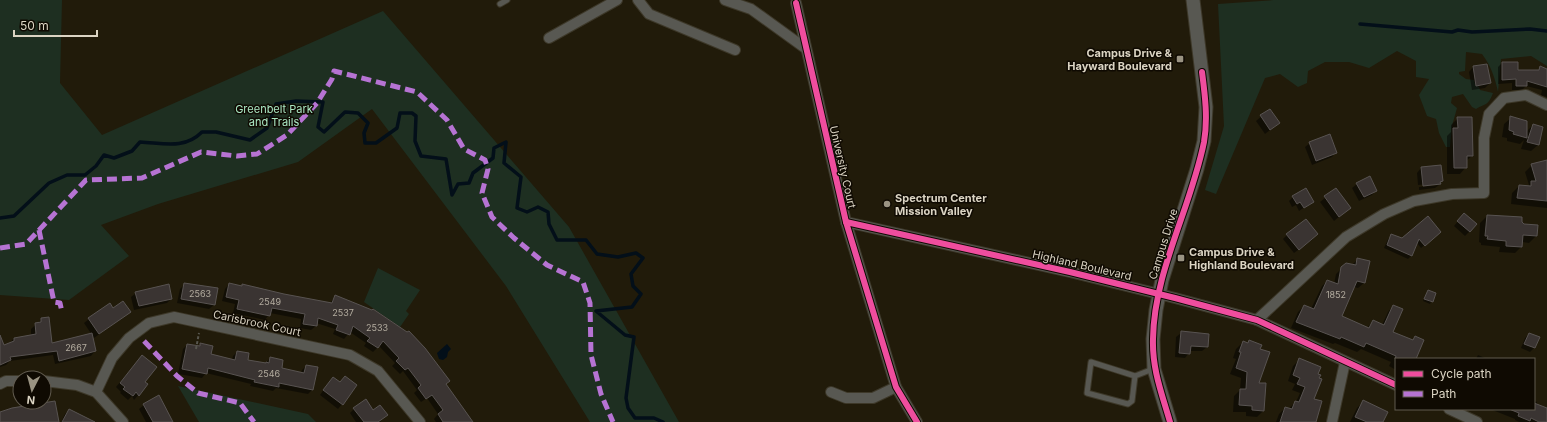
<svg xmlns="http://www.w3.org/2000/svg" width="1547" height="422" viewBox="0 0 1547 422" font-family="Inter,sans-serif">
<rect width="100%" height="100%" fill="#211b0a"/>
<g fill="#1e2f21">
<path d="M0,0H62L60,83L102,135L383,11L569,227L679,422H590L506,286L372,109L298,162L158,204L101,225L129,256L69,300L0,295Z"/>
<path d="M1274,0H1547V66L1531,56L1501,59L1498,92C1495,78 1491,66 1482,54L1466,52L1465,71L1459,72V74L1466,79L1474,80L1475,84L1479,87L1480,90L1493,93C1488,106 1486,103 1476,109L1472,107L1463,94L1452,97L1451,103L1457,108L1452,126L1450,147H1446L1439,133L1436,119L1427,116L1419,95L1429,79L1416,77V61L1397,51L1369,68L1349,62H1325L1308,71L1307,83L1298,87L1280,74L1265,78L1216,194L1205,190L1224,126L1218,4Z"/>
<path d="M378,268L420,290L406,311L409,314L400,327L364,302Z"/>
<path d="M178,386L308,414L316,422H199Z"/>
</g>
<path fill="#030f19" d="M447,344L451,349L448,352L447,357L443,360L439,359L437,353Z"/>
<g fill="#0007">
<path d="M1502,63L1517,71H1537L1540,68L1547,70V97L1541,95L1542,90L1526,86L1522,90H1512V83L1498,84V67Z"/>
<path d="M1486,65L1490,83L1485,88L1472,90L1469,72L1473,67Z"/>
<path d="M1269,110L1279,123L1265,134L1256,121Z"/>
<path d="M1458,118L1472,156L1466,161V167L1460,174H1447V136L1451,132V125Z"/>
<path d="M1511,118L1526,132L1533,125L1538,145L1531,151L1521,149L1524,140L1520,144L1507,141V138L1502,137L1504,124Z"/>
<path d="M1310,143L1336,152L1332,157L1312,165L1305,147Z"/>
<path d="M1547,161V208L1511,204L1512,193L1519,186L1527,187L1529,185L1525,172L1532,165Z"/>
<path d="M1421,168L1442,181L1439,184V183L1418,185L1417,173Z"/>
<path d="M1357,184L1376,190L1372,195L1359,201L1352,188Z"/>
<path d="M1439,185L1435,188L1419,190V187Z"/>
<path d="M1336,189L1350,208L1334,221L1320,202Z"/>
<path d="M1293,197L1312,202L1299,211L1296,205L1292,207L1289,201Z"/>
<path d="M1487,216L1521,223L1524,225H1537L1536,236L1529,243L1522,242L1521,247L1515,253L1499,252L1500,247L1481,245V243L1479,242L1480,223Z"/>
<path d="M1460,219L1470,231L1465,236L1454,226Z"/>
<path d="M1287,235L1313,239L1294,253L1283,239Z"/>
<path d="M1392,235L1402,239L1436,235L1421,248L1417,243L1412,255L1408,259L1384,248L1388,239Z"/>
<path d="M1358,259L1364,283L1358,288L1354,287L1341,317L1367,328L1373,321L1382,325L1388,312L1393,306L1392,333L1412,341L1415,337V359H1396V370L1389,366L1391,362L1361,349L1357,352L1335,343L1333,344L1291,328L1298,312L1304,306L1311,309L1322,286L1327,281L1334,284L1336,274L1342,268L1352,265Z"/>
<path d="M185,284L214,305L209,309L177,303L180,289Z"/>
<path d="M229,284L241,287L243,285L283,295L330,303L335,297L445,384L472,422H436L434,419L438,414L427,398L421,402L414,393L417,390L403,371L400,374L392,366L395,363L379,346L373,352L364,346L366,343L350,332L344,339L333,334L335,329L316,323V326L311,330L300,328L301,319L270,313L265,320L233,313L235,304L222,301L225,289Z"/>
<path d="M1428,291L1435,293L1430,304L1423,301Z"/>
<path d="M136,293L171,299L167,303L134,310L131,297Z"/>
<path d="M113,309L130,312L94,338L84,323L89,319Z"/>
<path d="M42,319L51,344L95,351L91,356L55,364L53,355L10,361L6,365L0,367V347L10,343L14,338L31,336V329Z"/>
<path d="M1181,333L1208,335L1207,347L1202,351H1190L1189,353L1185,358L1175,357L1176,337Z"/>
<path d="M1529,334L1538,338L1534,348L1530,352L1521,348L1525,338Z"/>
<path d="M1249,341L1259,349L1258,384L1264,410L1257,417L1246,416V412H1233L1234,396L1240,390L1241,378L1230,374L1236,359L1233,358L1236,349L1243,342L1247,343Z"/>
<path d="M201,344L210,355L232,360L233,356L237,352L247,361L265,364L270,358L281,369L301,373L302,370L306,366L312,390L308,394L276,388L273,391L250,386L251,384L206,373L202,378L178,374L183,349L187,345L198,347Z"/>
<path d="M1478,355L1487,359H1476Z"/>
<path d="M142,356L144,382L147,385L134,400L132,396L128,400L120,393L121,392L116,387Z"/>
<path d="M1299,360L1317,374L1313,400L1315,422H1276L1279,414L1285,408L1289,409L1295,402H1296L1300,393L1292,390L1295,384L1288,381L1293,366Z"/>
<path d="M329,382L342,404L338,409L320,395Z"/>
<path d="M1534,401L1537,402L1536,405L1547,410V422H1519L1515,420V419L1490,409H1534Z"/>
<path d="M1363,402L1382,422H1350L1357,408Z"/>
<path d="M144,405L172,422H146L139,409Z"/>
<path d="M354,409L373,411L386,415L380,421L381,422H356L350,413Z"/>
<path d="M69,410L92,422H61L65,414Z"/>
</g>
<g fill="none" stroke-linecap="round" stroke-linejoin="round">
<g stroke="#030f19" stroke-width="3.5">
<path d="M1360,24L1452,32L1458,30L1472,32L1530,29L1547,31"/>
<path d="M0,218L14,216L49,183L67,175H85L96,166L104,155L114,158L132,151L140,142C163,143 184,150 202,132H216L250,140L267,128L276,104L296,101L323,102L318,127L324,132L345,112L358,113L368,123L364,133L365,143H376L397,128L400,113H412L416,116L415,141L421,156L446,159L452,195L458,184L469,183L473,173L493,158L494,148L506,142L504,163L521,177L517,208L527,212L538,207L548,212L549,224L557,240H586L597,254L618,257L636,253L643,258L631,274L633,286L641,294L632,307L596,311L625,335L634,337L626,398L628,408L635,418H654L663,422"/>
</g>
</g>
<g fill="#3a3432" stroke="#585351">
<path d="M1502,62H1518V70H1539L1540,66L1547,69V87L1527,81V86H1516V79L1502,80Z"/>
<path d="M1487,64L1491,83L1476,86L1473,66Z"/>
<path d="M1270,109L1280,123L1270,130L1260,115Z"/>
<path d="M1510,116L1527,121V138L1513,134L1514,132L1509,130Z"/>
<path d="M1457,117H1472L1473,156H1467V168H1454L1453,128H1458Z"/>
<path d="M1533,124L1543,127L1539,145L1527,142Z"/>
<path d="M1330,134L1337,153L1316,161L1309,142Z"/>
<path d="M1547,160V201L1517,198L1519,185L1531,186V181H1536L1531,164Z"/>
<path d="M1441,165L1443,181L1440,182L1441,184L1423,186L1421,167Z"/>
<path d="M1370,176L1377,191L1364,197L1356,183Z"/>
<path d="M1306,188L1314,202L1304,208L1300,202L1297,204L1292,196Z"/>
<path d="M1336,188L1351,208L1339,217L1324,196Z"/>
<path d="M1464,213L1477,224L1470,232L1457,221Z"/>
<path d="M1487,215L1522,217V222L1524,224L1538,225L1537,236L1523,235L1522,247L1506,246V241L1487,239L1488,236H1485Z"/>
<path d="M1428,216L1441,232L1425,246L1419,239L1412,256L1387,245L1391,234L1402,238Z"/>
<path d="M1306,219L1318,234L1299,250L1286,234Z"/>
<path d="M1357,258L1370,261L1365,283L1357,281L1342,316L1369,328L1373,320L1384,325L1393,305L1403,309L1393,332L1413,340L1415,336L1424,340L1416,359H1395L1396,356L1366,343L1364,347L1341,337L1340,339L1296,322L1304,305L1314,309L1327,280L1338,284L1341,267L1346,263L1356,265Z"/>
<path d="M184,283L218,288L215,305L181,299Z"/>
<path d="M229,283L242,286V284L284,294L332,303L335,295L372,310L373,309L407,332L409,331L425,348L450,381L446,384L473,422H443L438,414L443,410L432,395L426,399L418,388L421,385L408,368L405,370L396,361L399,358L383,341L378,348L367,341L370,338L353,326L350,335L336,330L338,325L318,318L317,326L303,324L305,314L272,308L270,316L237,309L239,300L226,297Z"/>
<path d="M169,284L172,299L139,306L135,292Z"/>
<path d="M1428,290L1436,293L1433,302L1424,299Z"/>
<path d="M123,301L131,312L99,334L88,318L110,303L113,308Z"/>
<path d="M49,317L52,343L92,333L96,351L59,361L57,351L10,357L11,360L0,365V335L4,345L14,341V338L36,334L35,323L41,322V318Z"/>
<path d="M1181,331L1209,334L1208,347L1191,346L1190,354L1179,353Z"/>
<path d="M1529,333L1540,337L1535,348L1524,344Z"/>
<path d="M1249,340L1262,345L1260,349L1270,352L1259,383H1266L1264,411L1252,410V406L1239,405L1240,389H1246L1247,372L1236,368L1241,352H1239L1243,341L1248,343Z"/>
<path d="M200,343L213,346L211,354L235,360L237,351L249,353L248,360L266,363V362L269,363L270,357L283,360L282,368L304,373L306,365L318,367L313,390L279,383V387L254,382L255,380L208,368L207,374L182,369L187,344L200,346Z"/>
<path d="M142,355L157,367L145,382L148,384L139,396L136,392L133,396L123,389L125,387L120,383Z"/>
<path d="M1299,358L1321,367L1318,374L1321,375L1319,378L1322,379L1314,399L1322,401L1316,422H1280L1285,407L1292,409L1295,401L1299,402L1305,387L1297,384L1300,378L1293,375Z"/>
<path d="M345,376L357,385L343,405L323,390L333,377L340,382Z"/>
<path d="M159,395L173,422H153L143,404Z"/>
<path d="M366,399L373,410L380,405L388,415L378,422H364L353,408Z"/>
<path d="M1363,400L1388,412L1383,422H1367L1355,417Z"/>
<path d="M55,401L59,422H0V412L12,408Z"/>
<path d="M1534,403L1547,408V422H1539L1531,418L1530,421L1518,416L1519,413L1509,409H1534Z"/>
<path d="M69,409L95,422H62Z"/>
</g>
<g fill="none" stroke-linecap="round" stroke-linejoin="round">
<g stroke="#3d3829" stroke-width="7">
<g id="service">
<path d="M500,4L507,0"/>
<path d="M1135,376L1132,401L1128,404L1087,393L1091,362L1135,376L1153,369"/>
</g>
</g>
<g stroke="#3d3829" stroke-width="12">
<g id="minor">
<path d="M638,0L649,14L735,50"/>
<path d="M725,0L751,9L805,48"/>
<path d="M796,3L846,222L896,387L917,422"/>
<path d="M549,38L617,0"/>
<path d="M846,222L1070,272L1175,298L1257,320L1396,385"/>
<path d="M1257,320L1346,237L1384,214L1414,201L1452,194L1484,193V138L1489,114L1504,98L1526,95L1547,105"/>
<path d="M44,381L77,385L96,392L123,422"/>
<path d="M0,384L6,381H20"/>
<path d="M96,392L112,358L129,338L149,323L174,317L350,355L378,371L420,422"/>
<path d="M831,392L846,398H873L896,387"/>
<path d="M1449,409L1477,422"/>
<path d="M1332,422L1345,362"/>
</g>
</g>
<g stroke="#3d3829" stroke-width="15">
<path id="tertiary" d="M1170,422L1154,369L1153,339L1156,310L1162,280L1197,169L1204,141L1206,107L1193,0"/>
</g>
<path stroke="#57564e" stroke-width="2" stroke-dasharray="3 2" stroke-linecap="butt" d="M196,349L199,333"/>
<use href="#service" stroke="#585852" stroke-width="5"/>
<use href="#minor" stroke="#585852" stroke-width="10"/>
<use href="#tertiary" stroke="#585852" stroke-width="13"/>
<g stroke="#b673d3" stroke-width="5" stroke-dasharray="10 5" stroke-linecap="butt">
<path d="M39,230L54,302L60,303L62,312"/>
<path d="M0,248L26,244L86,180L142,178L201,152L237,156L257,154L287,135L317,103L332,79L334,71L417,92L447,120L464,149L485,160L488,169L482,193L492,217L514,238L547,265L583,282L590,303L591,355L601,394L613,422"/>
<path d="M144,341L177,376L198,393L240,403L254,422"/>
</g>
<g stroke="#0f0a02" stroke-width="8">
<g id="cycleway">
<path d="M796,3L846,222L896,387L917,422"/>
<path d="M846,222L1070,272L1175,298L1257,320L1396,385"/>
<path d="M1170,422C1162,394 1152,369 1153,339C1154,271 1191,208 1204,142C1208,119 1205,95 1202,72"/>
</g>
</g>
<use href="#cycleway" stroke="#ef4d9e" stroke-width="6"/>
</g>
<g fill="#9a9382" stroke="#0f0a02" stroke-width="1.5">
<rect x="1176" y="55" width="8" height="8" rx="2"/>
<circle cx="887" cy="204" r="4"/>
<rect x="1177" y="254" width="8" height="8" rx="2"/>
</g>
<g text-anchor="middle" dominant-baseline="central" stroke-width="3" stroke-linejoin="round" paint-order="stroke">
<g font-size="9" fill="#b3ac9f">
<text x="200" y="293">2563</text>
<text x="1336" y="294">1852</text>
<text x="270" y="301">2549</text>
<text x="343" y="312">2537</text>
<text x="377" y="327">2533</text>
<text x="76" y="347">2667</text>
<text x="269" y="373">2546</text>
</g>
<g font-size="11" font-weight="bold" fill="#dbd4c3" stroke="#0f0a02" text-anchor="start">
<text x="1172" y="53" text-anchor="end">Campus Drive &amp;<tspan x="1172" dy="13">Hayward Boulevard</tspan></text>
<text x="895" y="198">Spectrum Center<tspan x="895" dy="13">Mission Valley</tspan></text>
<text x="1189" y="252">Campus Drive &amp;<tspan x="1189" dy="13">Highland Boulevard</tspan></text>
</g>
<g font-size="11" fill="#aae7c3" stroke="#0f0a02">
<text x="274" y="109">Greenbelt Park<tspan x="274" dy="13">and Trails</tspan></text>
</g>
<g font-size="11" fill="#dbd4c3" stroke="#0f0a02">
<text transform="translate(843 167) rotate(77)">University Court</text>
<text transform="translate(1163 244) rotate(-73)">Campus Drive</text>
<text transform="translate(1082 265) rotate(13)">Highland Boulevard</text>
<text transform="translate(257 323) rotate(12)">Carisbrook Court</text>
</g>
</g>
<rect x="1395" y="358" width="140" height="52" fill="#0f0a02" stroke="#615b4f"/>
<rect x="1403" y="371" width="20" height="6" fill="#ef4d9e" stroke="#615b4f"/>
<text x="1431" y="378" font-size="12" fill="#dbd4c3">Cycle path</text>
<rect x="1403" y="391" width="20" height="6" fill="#b673d3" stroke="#615b4f"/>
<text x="1431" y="398" font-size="12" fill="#dbd4c3">Path</text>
<g transform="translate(32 390) rotate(186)"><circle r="19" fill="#0f0a02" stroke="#615b4f"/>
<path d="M0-3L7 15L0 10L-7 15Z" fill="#9a9382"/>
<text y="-6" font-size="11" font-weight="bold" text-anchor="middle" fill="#dbd4c3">N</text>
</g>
<path d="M14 30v6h83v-6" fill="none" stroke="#dbd4c3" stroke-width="2"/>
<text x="20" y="30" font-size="12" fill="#dbd4c3" stroke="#0f0a02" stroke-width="3" paint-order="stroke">50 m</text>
</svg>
